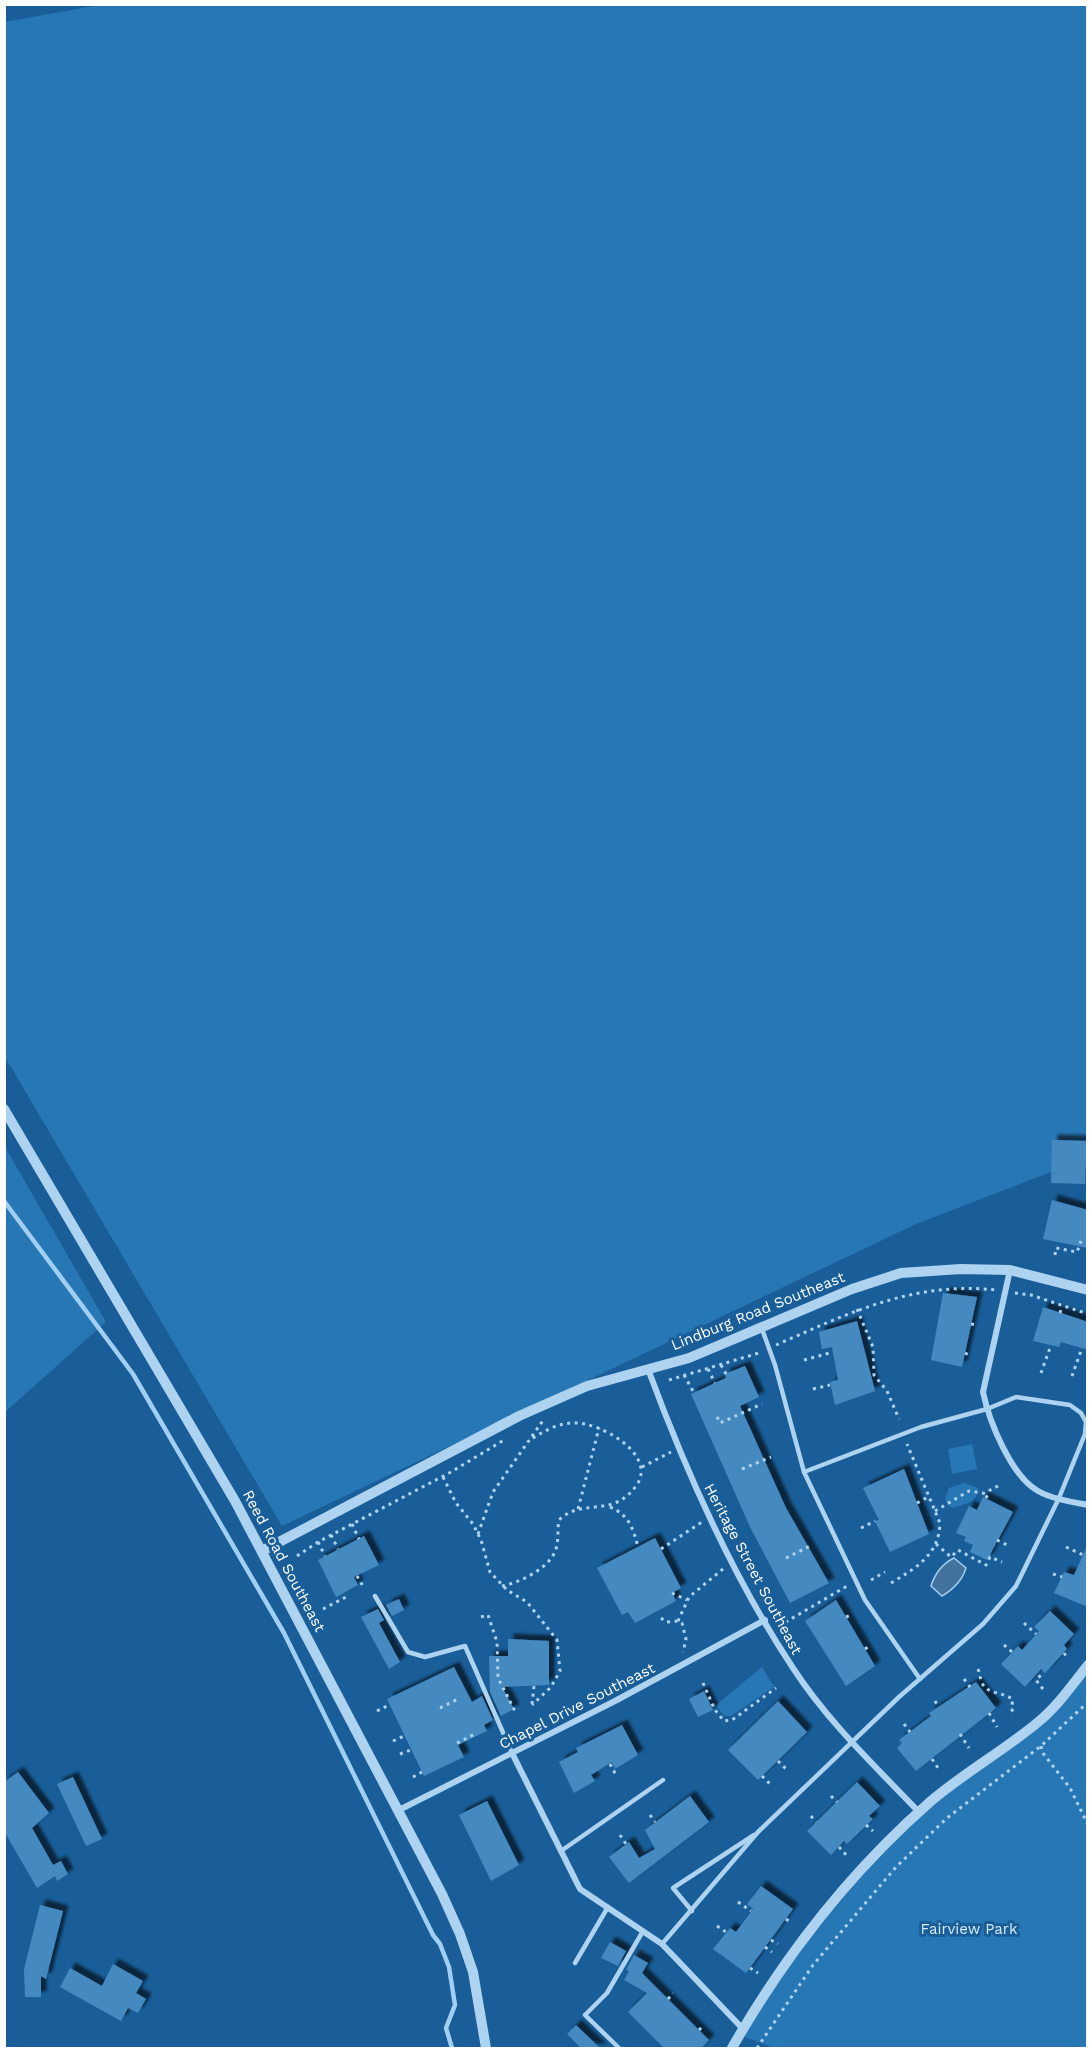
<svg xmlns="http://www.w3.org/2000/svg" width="1092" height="2053" viewBox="0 0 1092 2053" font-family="'Work Sans',sans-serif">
<defs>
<filter id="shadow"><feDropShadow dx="5.5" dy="-5.5" stdDeviation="1.5" flood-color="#0009"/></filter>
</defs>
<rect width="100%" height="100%" fill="#195e99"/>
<g fill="#2877b5">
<path d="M106,4L1087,5V1158L916,1224L282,1526L5,1057L4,22Z"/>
<path d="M5,1147L106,1322L5,1412H4Z"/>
<path d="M972,1444L977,1469L952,1474L948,1449Z"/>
<path d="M964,1483L978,1488L976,1497L971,1502L953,1508L948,1505L945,1498L949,1488Z"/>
<path d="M1087,1665V2048H775L740,2035L774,1980L903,1827L1038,1723Z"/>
<path d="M762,1667L774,1687L731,1716H724L716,1705Z"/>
</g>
<path fill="#43739d" stroke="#a0cff3" stroke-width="1.5" d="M954,1558L966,1568C962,1581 954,1589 942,1596L931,1586C935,1573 942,1564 954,1558Z"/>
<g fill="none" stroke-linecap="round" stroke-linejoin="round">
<path stroke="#a0cff3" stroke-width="4.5" d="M4,1201L133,1374L284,1633L433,1935L440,1944L449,1967L455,2005L446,2028L452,2048"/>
</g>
<g fill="#4589c1" filter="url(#shadow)">
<path d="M1052,1140L1087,1141L1085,1184L1051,1183Z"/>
<path d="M1052,1200L1088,1210V1248L1043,1239Z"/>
<path d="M943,1293L977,1297L962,1367L931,1360Z"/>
<path d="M1043,1307L1088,1322V1350L1061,1342L1059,1347L1033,1341Z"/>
<path d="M857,1321L875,1391L835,1405L830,1382L838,1380L832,1347L822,1349L819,1332Z"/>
<path d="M745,1366L759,1397L740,1406L786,1508L829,1583L790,1603L750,1527L691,1394L726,1378L725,1374Z"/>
<path d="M904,1469L929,1534L890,1552L875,1521L879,1520L863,1488Z"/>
<path d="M983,1497L1013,1512L987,1560L970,1552L973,1545L964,1541L966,1537L956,1533L969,1506L977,1510Z"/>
<path d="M364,1536L379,1565L354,1577L358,1585L336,1597L318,1560Z"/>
<path d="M655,1538L681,1588L672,1593L676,1601L635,1623L628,1612L622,1615L597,1568Z"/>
<path d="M1088,1544V1607L1054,1593L1064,1572L1074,1575Z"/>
<path d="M399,1599L404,1610L392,1616L386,1605Z"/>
<path d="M836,1600L875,1666L846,1686L805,1621Z"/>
<path d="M378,1609L384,1620L379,1623L400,1662L389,1669L361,1617Z"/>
<path d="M1050,1611L1074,1634L1064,1645L1067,1649L1045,1673L1041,1669L1025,1687L1001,1664L1018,1646L1022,1650L1039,1631L1034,1627Z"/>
<path d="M508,1639L549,1641V1685L502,1687L514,1709L501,1716L490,1692L489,1656H508Z"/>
<path d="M454,1667L472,1702L482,1696L493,1720L484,1725L487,1731L458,1745L464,1757L424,1776L387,1699Z"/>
<path d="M976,1682L996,1708L916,1771L897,1748L902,1743L899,1740L931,1716L929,1713Z"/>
<path d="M704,1691L713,1710L698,1717L689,1699Z"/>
<path d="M778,1701L807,1732L758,1780L728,1750Z"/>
<path d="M622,1725L638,1755L615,1769L612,1762L591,1775L595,1781L574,1793L559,1762L578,1752L576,1748Z"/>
<path d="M18,1772L49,1813L32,1828L53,1865L61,1861L68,1874L57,1881L55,1876L37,1888L4,1831V1782Z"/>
<path d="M73,1777L102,1839L86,1846L57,1784Z"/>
<path d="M857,1782L880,1806L869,1816L873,1819L847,1844L844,1841L831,1855L807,1831Z"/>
<path d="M690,1796L709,1822L629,1883L609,1857L629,1842L639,1858L655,1849L645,1830Z"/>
<path d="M487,1801L519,1865L491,1881L459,1815Z"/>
<path d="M761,1886L793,1909L746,1973L713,1949L730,1928L736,1932L753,1909L747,1904Z"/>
<path d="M40,1905L63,1911L46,1979L41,1976V1997H25L24,1969Z"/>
<path d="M610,1942L626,1951L618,1966L601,1958Z"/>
<path d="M634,1955L648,1963L642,1973L709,2040L700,2049H665L628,2012L647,1993L624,1980L629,1971L626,1970Z"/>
<path d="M113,1964L143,1981L136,1993L146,1999L138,2013L128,2008L121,2021L60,1987L70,1968L102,1986Z"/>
<path d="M576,2025L601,2049H582L567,2034Z"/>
</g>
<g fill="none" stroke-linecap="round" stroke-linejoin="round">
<g stroke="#add3f1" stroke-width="3" stroke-dasharray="3 4.5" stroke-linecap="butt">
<path d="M1086,1164H1088"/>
<path d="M1055,1255L1056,1248L1077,1252L1081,1241"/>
<path d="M1015,1293L1031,1295L1088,1314"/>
<path d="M857,1309L873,1347L874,1375L887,1391L899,1419"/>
<path d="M1060,1313L1062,1306"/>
<path d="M971,1324L977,1325"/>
<path d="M776,1345C849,1313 914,1281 996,1290"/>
<path d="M965,1353L969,1355"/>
<path d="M804,1360L833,1352"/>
<path d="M721,1365L726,1374"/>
<path d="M708,1369L715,1383"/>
<path d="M1041,1373L1051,1345"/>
<path d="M684,1375L694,1393"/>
<path d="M1072,1376L1082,1348"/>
<path d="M669,1380L762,1352"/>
<path d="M813,1389L830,1385"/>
<path d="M717,1417L720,1423L762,1404"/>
<path d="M642,1467L671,1452"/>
<path d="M742,1469L771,1457"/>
<path d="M443,1477L456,1503L473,1524L481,1540L490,1572L507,1590L527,1602L557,1640L560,1671L551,1687L532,1705"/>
<path d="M986,1498L990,1490L998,1486"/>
<path d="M917,1503L928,1497"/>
<path d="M610,1507C629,1515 633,1528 638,1547"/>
<path d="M578,1509L599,1428"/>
<path d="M935,1511L969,1491L988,1494"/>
<path d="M352,1524L359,1539"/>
<path d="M861,1528L875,1521"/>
<path d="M478,1534L493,1492L544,1419"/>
<path d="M331,1535L338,1549"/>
<path d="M997,1540L1009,1546"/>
<path d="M318,1542L325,1556"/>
<path d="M936,1544L951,1557L958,1550L986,1565L990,1557L1002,1562"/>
<path d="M1066,1547L1083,1555"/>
<path d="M661,1549L702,1522"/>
<path d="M297,1556L318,1542L451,1472L504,1440"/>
<path d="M786,1558L812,1545"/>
<path d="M1053,1574L1062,1577"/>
<path d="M357,1576L364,1588"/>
<path d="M871,1580L885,1572"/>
<path d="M891,1583C916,1568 939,1555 940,1523L907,1444"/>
<path d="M502,1586C521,1582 550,1568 556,1549C559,1539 557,1530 559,1520C583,1497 612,1519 636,1486C659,1455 599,1421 573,1423C558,1423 542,1432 530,1440"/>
<path d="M672,1593L687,1600"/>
<path d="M323,1609L348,1596"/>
<path d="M481,1617L488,1615L497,1642L498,1678L516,1713"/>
<path d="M846,1617L851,1615"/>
<path d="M661,1618L666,1622L678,1621L682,1623L686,1639L683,1652"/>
<path d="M678,1621L689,1597L723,1569"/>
<path d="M1024,1623L1036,1634"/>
<path d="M779,1626L847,1586"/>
<path d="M1004,1645L1012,1652"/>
<path d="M865,1649L868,1647"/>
<path d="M1064,1653L1068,1659"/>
<path d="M978,1669C980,1674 980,1679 982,1683C989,1696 1004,1691 1013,1700L1011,1708L1015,1715"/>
<path d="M964,1679L970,1687"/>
<path d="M703,1683L715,1710L724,1721L732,1720L776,1688"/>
<path d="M1043,1689L1036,1680L1044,1672"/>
<path d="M935,1701L938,1706"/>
<path d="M532,1704L534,1686"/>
<path d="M440,1708L458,1699"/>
<path d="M377,1711L389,1705"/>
<path d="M989,1713L997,1727"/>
<path d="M904,1724L910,1732"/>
<path d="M960,1734L969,1748"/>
<path d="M393,1741L404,1736"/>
<path d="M457,1743L475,1734"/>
<path d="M1041,1746L1042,1752L1070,1788L1088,1825"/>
<path d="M400,1754L411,1750"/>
<path d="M932,1759L940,1771"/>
<path d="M778,1761L786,1769"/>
<path d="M610,1764L616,1775"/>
<path d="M762,1776L770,1784"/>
<path d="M413,1777L422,1772"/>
<path d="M831,1796L837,1802"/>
<path d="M650,1815L655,1822"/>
<path d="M811,1816L816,1822"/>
<path d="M866,1825L873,1831"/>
<path d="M620,1835L626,1844"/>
<path d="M839,1847L848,1857"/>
<path d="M738,1902L751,1911"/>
<path d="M786,1919L792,1923"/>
<path d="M717,1926L726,1932"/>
<path d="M771,1940L778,1944"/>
<path d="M765,1947L772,1952"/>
<path d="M750,1968L758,1973"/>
<path d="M668,1999L673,1993"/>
<path d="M699,2030L704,2025"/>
<path d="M757,2048L813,1965L896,1867L947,1818L1041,1746L1088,1702"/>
</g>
<g stroke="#add3f1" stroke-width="4.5">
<path d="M762,1329L775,1365L804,1472L865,1600L920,1679"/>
<path d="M375,1596L408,1652L425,1657L465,1646L512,1753"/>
<path d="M561,1851L663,1780"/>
<path d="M692,1911L673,1888L754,1835"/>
<path d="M662,1944L758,1832L899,1697L983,1624L1016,1586L1059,1498L1085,1434L1086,1422L1081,1413L1070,1405L1016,1397L987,1409L921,1427L804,1472"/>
<path d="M575,1963L608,1907"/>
<path d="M619,2048L585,2015L607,1993L643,1931"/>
</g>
<g stroke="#add3f1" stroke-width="6">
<path d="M1010,1270L983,1392C989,1421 1011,1476 1038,1491C1052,1499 1072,1502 1088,1505"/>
<path d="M648,1369C686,1472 732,1576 793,1668C828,1722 875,1766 919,1812"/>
<path d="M512,1753L580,1889L662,1944L743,2029"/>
<path d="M399,1810L615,1701L765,1620"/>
</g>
<g stroke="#add3f1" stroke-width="10">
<path d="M4,1109L235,1501L442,1894L460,1934L473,1972L486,2048"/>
<path d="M262,1551L519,1416L587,1386L689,1358L852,1289L901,1273L961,1269L1010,1270L1088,1290"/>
<path d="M732,2048C785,1955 850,1872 931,1801C964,1773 1003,1751 1037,1723C1057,1707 1072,1685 1088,1665"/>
</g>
</g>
<g text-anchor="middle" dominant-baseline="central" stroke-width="6" stroke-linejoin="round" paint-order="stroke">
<g font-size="15" fill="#fff" stroke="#195e99">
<text transform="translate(758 1311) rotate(-22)">Lindburg Road Southeast</text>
<text transform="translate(284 1561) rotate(62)">Reed Road Southeast</text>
<text transform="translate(753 1569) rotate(62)">Heritage Street Southeast</text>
<text transform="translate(577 1706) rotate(-27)">Chapel Drive Southeast</text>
</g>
<g font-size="15" fill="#d5ebfc" stroke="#195e99">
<text x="969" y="1929">Fairview Park</text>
</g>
</g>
<rect width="1092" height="2053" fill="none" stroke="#ffffff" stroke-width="12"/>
</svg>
